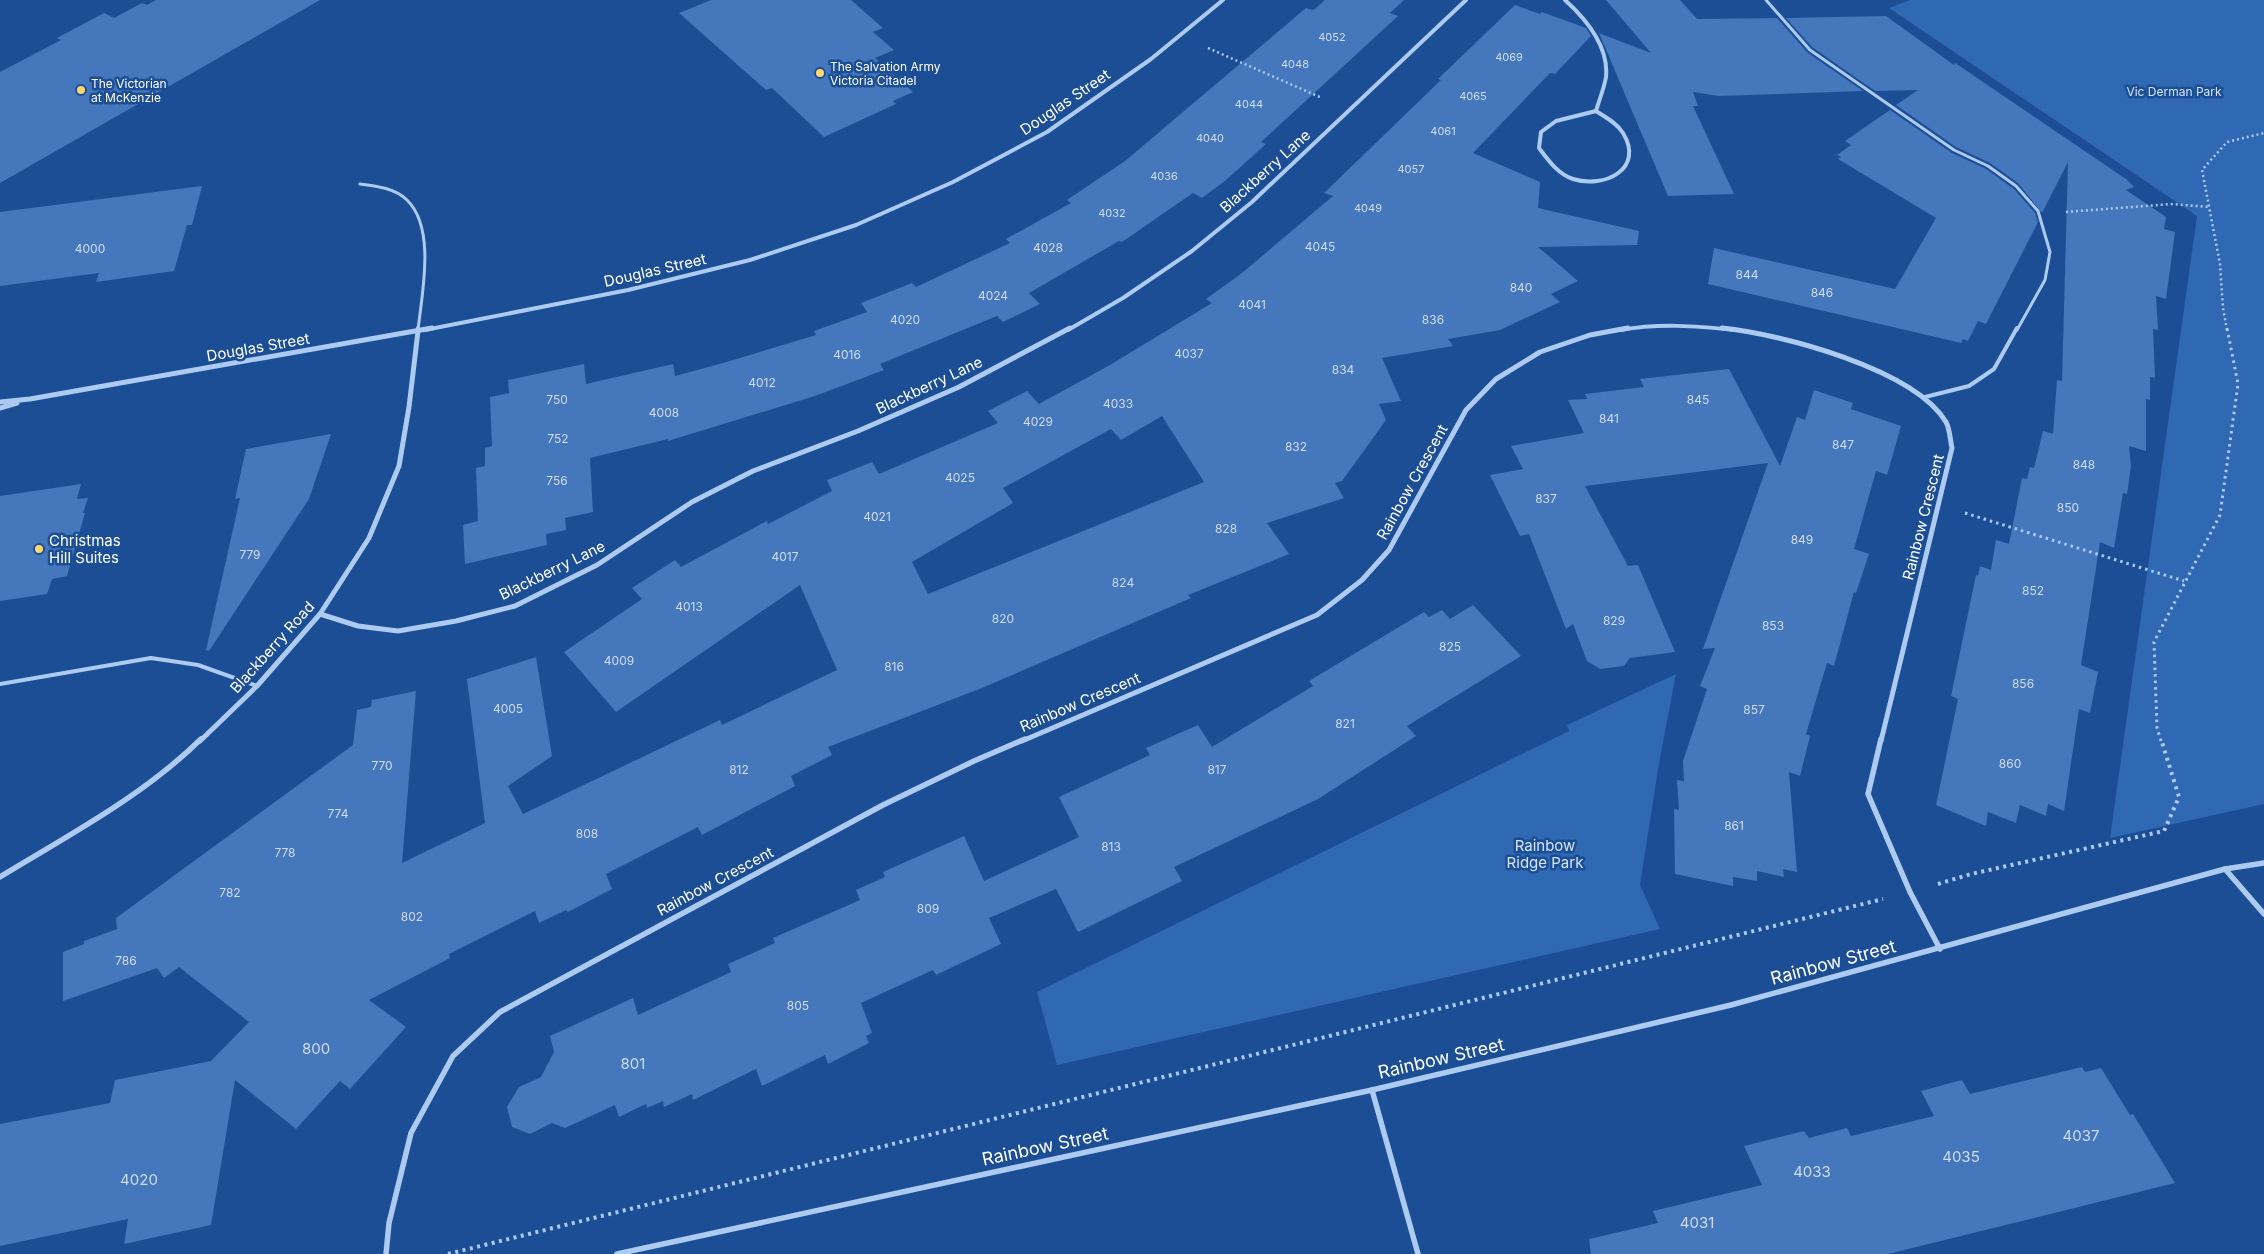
<svg xmlns="http://www.w3.org/2000/svg" width="2264" height="1254" viewBox="0 0 2264 1254" font-family="Inter,sans-serif">
<rect width="100%" height="100%" fill="#1b4e95"/>
<g fill="#2f68b3">
<path d="M1910,0H2264V804L2110,838L2197,216L1889,8Z"/>
<path d="M1676,674L1659,763L1640,885L1660,929L1057,1065L1037,992L1569,731L1567,725Z"/>
</g>
<g fill="#4477bc" fill-rule="evenodd">
<path d="M156,0H320L0,183V72L61,40L57,38L104,13L114,18L142,3L147,5Z"/>
<path d="M711,0H851L883,28L873,32L894,50L875,58L913,92L893,101L896,104L824,137L772,88L766,90L679,13Z"/>
<path d="M1325,0H1404L1390,13L1398,16L1261,142L1266,144L1226,180L1202,198L1193,193L1122,242L1119,241L1029,293L1040,304L1003,322L997,316L880,364L884,370L815,396L668,441V439L590,458L593,512L565,518L566,530L546,534L547,545L465,564L463,525L478,521L476,468L485,466V448L492,446L490,397L509,393L508,380L584,364L586,384L673,364L675,376L723,363L816,335L814,331L867,312L861,303L912,283L916,287L1010,243L1006,239L1071,203L1067,200L1125,161L1306,8L1312,10L1315,9Z"/>
<path d="M1606,0H1680L1697,19L1777,18L1808,53L1863,91L1719,96L1693,92L1698,106H1693L1734,194L1668,196L1599,33L1651,53Z"/>
<path d="M1515,5L1540,14L1542,12L1586,28L1591,36L1555,74L1550,73L1473,153L1540,182L1538,208L1639,231L1637,245L1538,247L1578,281L1551,294L1560,302L1500,330L1448,339L1453,346L1382,358L1401,401L1379,404L1386,420L1342,481L1335,483L1344,498L1267,523L1289,554L1188,595L1191,598L982,688L828,747L832,755L791,776L795,786L702,835L698,827L606,874L612,889L568,912L566,910L539,923L535,911L449,954L450,958L369,1000L406,1027L350,1089L340,1081L296,1129L235,1080L211,1225L124,1244L128,1219L0,1246V1124L110,1103L115,1080L211,1061L249,1022L179,967L164,978L157,968L63,1001V952L84,944V941L117,929L116,918L353,745L357,710L371,707L372,700L416,691L402,863L485,823L467,679L536,657L552,756L508,786L523,814L720,720L722,725L837,670L800,585L616,712L564,652L642,599L632,588L675,560L681,567L767,521L768,524L832,491L827,480L872,462L879,474L998,423L988,411L1027,391L1039,404L1110,365L1212,303L1206,299L1242,273L1333,196L1324,193L1441,80L1438,79ZM1162,416L1204,482L928,594L912,562L1013,503L1003,488L1111,429L1121,440Z"/>
<path d="M1886,16L1954,65L1955,63L2126,179L2134,187L2126,190L2166,217L2164,229L2175,232L2166,299L2156,296L2158,330L2153,329L2155,378L2150,377V400L2146,399V451L2129,446L2131,466L2127,494L2123,493L2114,548L2100,542L2081,665L2098,672L2090,713L2079,709L2064,811L2048,804L2046,816L2020,805L2016,823L1988,812L1986,826L1936,805L1958,699L1951,696L1976,575L1978,576L1980,566L1991,570L1996,540L2009,544L2022,478L2027,479L2030,467L2034,468L2043,431L2053,434L2057,380L2062,381L2068,162L2042,213L2018,183L1990,163L1956,147L1896,105L1918,90L1875,91L1812,47L1786,18Z"/>
<path d="M1890,110L1952,153L1986,169L2014,189L2035,213L2038,222L1986,324L1978,321L1968,341L1963,339L1961,343L1708,284L1714,248L1895,289L1936,218L1838,159L1841,157L1837,155L1851,145L1845,141Z"/>
<path d="M202,186L192,225H187L174,271L96,282L99,273L0,286V212Z"/>
<path d="M1729,369L1780,466L1797,417L1805,420L1814,390L1853,403L1851,409L1901,426L1887,475L1876,471L1854,549L1869,554L1856,593L1854,592L1834,666L1827,663L1806,734L1810,736L1800,776L1789,772L1797,872L1783,869L1784,877L1757,871V881L1733,877V886L1675,874L1674,809L1679,810L1677,780L1684,781L1683,761L1707,689L1700,686L1715,648L1703,649L1768,463L1585,486L1628,566L1638,565L1675,652L1630,658L1624,666L1600,669L1587,661L1573,624L1566,629L1529,534L1520,536L1490,475L1523,469L1511,446L1584,433L1568,400L1587,399L1585,394L1644,387L1640,379Z"/>
<path d="M331,434L309,499L209,651L206,650L240,498L235,499L246,449Z"/>
<path d="M81,484L77,499L88,498L83,513H85L67,576L52,579L47,594L0,601V496Z"/>
<path d="M1473,605L1521,656L1407,726L1416,736L1318,799L1174,867L1182,881L1078,932L1056,889L989,918L1001,944L936,975L933,970L861,1003L872,1033L866,1036L869,1043L828,1064L825,1055L762,1086L756,1069L693,1100L692,1094L664,1107L663,1101L647,1108L646,1104L619,1117L615,1105L565,1128L552,1123L530,1134L512,1127L507,1107L519,1087L541,1077L554,1052L550,1036L633,998L638,1015L731,972L728,964L775,943L773,938L860,900L856,890L885,877L883,872L964,836L984,881L1079,837L1059,797L1150,755L1146,748L1198,725L1212,747L1313,686L1309,681L1424,612L1429,617L1442,610L1450,619Z"/>
<path d="M2082,1067L2085,1072L2101,1068L2130,1115L2133,1114L2175,1183L1888,1254H1591L1589,1239L1658,1223L1653,1211L1762,1185L1744,1146L1804,1131L1809,1138L1847,1128L1851,1136L1934,1116L1921,1091L1962,1080L1970,1094Z"/>
</g>
<g fill="none" stroke-linecap="round" stroke-linejoin="round">
<g stroke="#adcaf0" stroke-width="2.5" stroke-dasharray="2 3" stroke-linecap="butt">
<path d="M1208,48L1322,98"/>
<path d="M2066,212L2171,204L2210,207"/>
<path d="M2227,330L2223,308L2220,264L2202,170L2227,142L2264,133"/>
</g>
<g stroke="#adcaf0" stroke-width="3" stroke-dasharray="2.5 4" stroke-linecap="butt">
<path d="M1965,513L2184,581"/>
<path d="M2161,741L2157,728L2154,642L2220,515L2238,384L2227,328"/>
</g>
<g stroke="#adcaf0" stroke-width="4" stroke-dasharray="3 4.5" stroke-linecap="butt">
<path d="M1938,884L1971,874L2164,831L2179,797L2161,739"/>
<path d="M448,1254L1883,899"/>
</g>
<g stroke="#adcaf0" stroke-width="3">
<path d="M1766,0L1810,50L1954,150L1988,166L2016,186L2038,211L2050,252L2045,280L2017,330"/>
<path d="M360,184C376,186 395,188 407,200C436,228 422,293 418,330"/>
</g>
<g stroke="#adcaf0" stroke-width="4">
<path d="M418,331V328"/>
<path d="M1925,397L1969,386L1994,369L2017,328"/>
<path d="M0,684L151,658L198,665L257,686"/>
</g>
<g stroke="#adcaf0" stroke-width="4">
<path d="M1565,0C1586,19 1609,46 1606,77C1604,89 1599,100 1596,111"/>
<path d="M1596,111C1605,117 1617,123 1623,133C1645,169 1604,189 1573,179C1558,174 1548,160 1539,148L1541,132L1556,121Z"/>
<path d="M425,330L628,290L750,260L856,225L953,182L1047,132L1151,59L1223,0"/>
<path d="M1068,330L1123,298L1192,251L1252,202L1466,0"/>
<path d="M1621,330C1659,323 1696,326 1735,330"/>
</g>
<g stroke="#adcaf0" stroke-width="5">
<path d="M1722,328C1781,334 1914,369 1946,422C1950,429 1950,440 1952,448L1881,741"/>
<path d="M0,402L30,399L432,328"/>
<path d="M0,408L17,403"/>
<path d="M320,614L358,626L398,631L456,621L515,606L597,565L692,502L753,471L858,431L959,387L1070,328"/>
<path d="M200,741L257,686L320,614L369,538L399,466L409,407L418,331"/>
<path d="M1022,741L1317,615L1362,580L1389,550L1466,410L1496,379L1540,352L1590,335L1628,328"/>
</g>
<g stroke="#adcaf0" stroke-width="5.5">
<path d="M1881,739L1868,794L1910,892L1940,949"/>
<path d="M2225,869L2264,914"/>
<path d="M0,877C69,835 143,796 201,739"/>
<path d="M1372,1090L1418,1254"/>
<path d="M386,1254L389,1223L411,1133L453,1056L500,1012L883,805L974,761L1025,739"/>
<path d="M617,1254L1372,1090L1731,1005L2225,869L2264,863"/>
</g>
</g>
<g fill="#ffd76c" stroke="#1b4e95" stroke-width="2">
<circle cx="820" cy="73" r="5"/>
<circle cx="81" cy="90" r="5"/>
<circle cx="39" cy="549" r="5"/>
</g>
<g text-anchor="middle" dominant-baseline="central" stroke-width="5" stroke-linejoin="round" paint-order="stroke">
<g font-size="11" fill="#d0ddee">
<text x="1332" y="37">4052</text>
<text x="1509" y="57">4069</text>
<text x="1295" y="64">4048</text>
<text x="1473" y="96">4065</text>
<text x="1249" y="104">4044</text>
<text x="1443" y="131">4061</text>
<text x="1210" y="138">4040</text>
<text x="1411" y="169">4057</text>
<text x="1164" y="176">4036</text>
<text x="1368" y="208">4049</text>
<text x="1112" y="213">4032</text>
</g>
<g font-size="12" fill="#fff" stroke="#1b4e95" text-anchor="start">
<text x="830" y="66">The Salvation Army<tspan x="830" dy="14">Victoria Citadel</tspan></text>
<text x="91" y="83">The Victorian<tspan x="91" dy="14">at McKenzie</tspan></text>
</g>
<g font-size="12" fill="#d4e5fb" stroke="#1b4e95">
<text x="2174" y="91">Vic Derman Park</text>
</g>
<g font-size="12" fill="#d0ddee">
<text x="1320" y="246">4045</text>
<text x="1048" y="247">4028</text>
<text x="90" y="248">4000</text>
<text x="1747" y="274">844</text>
<text x="1521" y="287">840</text>
<text x="1822" y="292">846</text>
<text x="993" y="295">4024</text>
<text x="1252" y="304">4041</text>
<text x="905" y="319">4020</text>
<text x="1433" y="319">836</text>
<text x="1189" y="353">4037</text>
<text x="847" y="354">4016</text>
<text x="1343" y="369">834</text>
<text x="762" y="382">4012</text>
<text x="557" y="399">750</text>
<text x="1698" y="399">845</text>
<text x="1118" y="403">4033</text>
<text x="664" y="412">4008</text>
<text x="1609" y="418">841</text>
<text x="1038" y="421">4029</text>
<text x="558" y="438">752</text>
<text x="1843" y="444">847</text>
<text x="1296" y="446">832</text>
<text x="2084" y="464">848</text>
<text x="960" y="477">4025</text>
<text x="557" y="480">756</text>
<text x="1546" y="498">837</text>
<text x="2068" y="507">850</text>
<text x="877" y="516">4021</text>
<text x="1226" y="528">828</text>
<text x="1802" y="539">849</text>
<text x="250" y="554">779</text>
<text x="785" y="556">4017</text>
<text x="1123" y="582">824</text>
<text x="2033" y="590">852</text>
<text x="689" y="606">4013</text>
<text x="1003" y="618">820</text>
<text x="1614" y="620">829</text>
<text x="1773" y="625">853</text>
<text x="1450" y="646">825</text>
<text x="619" y="660">4009</text>
<text x="894" y="666">816</text>
<text x="2023" y="683">856</text>
<text x="508" y="708">4005</text>
<text x="1754" y="709">857</text>
<text x="1345" y="723">821</text>
<text x="2010" y="763">860</text>
<text x="382" y="765">770</text>
<text x="739" y="769">812</text>
<text x="1217" y="769">817</text>
<text x="338" y="813">774</text>
<text x="1734" y="825">861</text>
<text x="587" y="833">808</text>
<text x="1111" y="846">813</text>
<text x="285" y="852">778</text>
<text x="230" y="892">782</text>
<text x="928" y="908">809</text>
<text x="412" y="916">802</text>
<text x="126" y="960">786</text>
<text x="798" y="1005">805</text>
</g>
<g font-size="15" fill="#fff" stroke="#1b4e95">
<text transform="translate(1065 102) rotate(-34)">Douglas Street</text>
<text transform="translate(1265 171) rotate(-42)">Blackberry Lane</text>
<text transform="translate(655 270) rotate(-13)">Douglas Street</text>
<text transform="translate(258 347) rotate(-10)">Douglas Street</text>
<text transform="translate(929 385) rotate(-25)">Blackberry Lane</text>
<text transform="translate(1412 482) rotate(-61)">Rainbow Crescent</text>
<text transform="translate(1923 517) rotate(-76)">Rainbow Crescent</text>
<text transform="translate(552 570) rotate(-26)">Blackberry Lane</text>
<text transform="translate(272 647) rotate(-48)">Blackberry Road</text>
<text transform="translate(1080 702) rotate(-23)">Rainbow Crescent</text>
<text transform="translate(715 881) rotate(-28)">Rainbow Crescent</text>
</g>
<g font-size="15" fill="#fff" stroke="#1b4e95" text-anchor="start">
<text x="49" y="540">Christmas<tspan x="49" dy="17">Hill Suites</tspan></text>
</g>
<g font-size="15" fill="#d4e5fb" stroke="#1b4e95">
<text x="1545" y="845">Rainbow<tspan x="1545" dy="17">Ridge Park</tspan></text>
</g>
<g font-size="15" fill="#d0ddee">
<text x="316" y="1048">800</text>
<text x="633" y="1063">801</text>
<text x="2081" y="1135">4037</text>
<text x="1961" y="1156">4035</text>
<text x="1812" y="1171">4033</text>
<text x="139" y="1179">4020</text>
<text x="1697" y="1222">4031</text>
</g>
<g font-size="18" fill="#fff" stroke="#1b4e95">
<text transform="translate(1833 962) rotate(-15)">Rainbow Street</text>
<text transform="translate(1441 1058) rotate(-13)">Rainbow Street</text>
<text transform="translate(1045 1146) rotate(-12)">Rainbow Street</text>
</g>
</g>
</svg>
